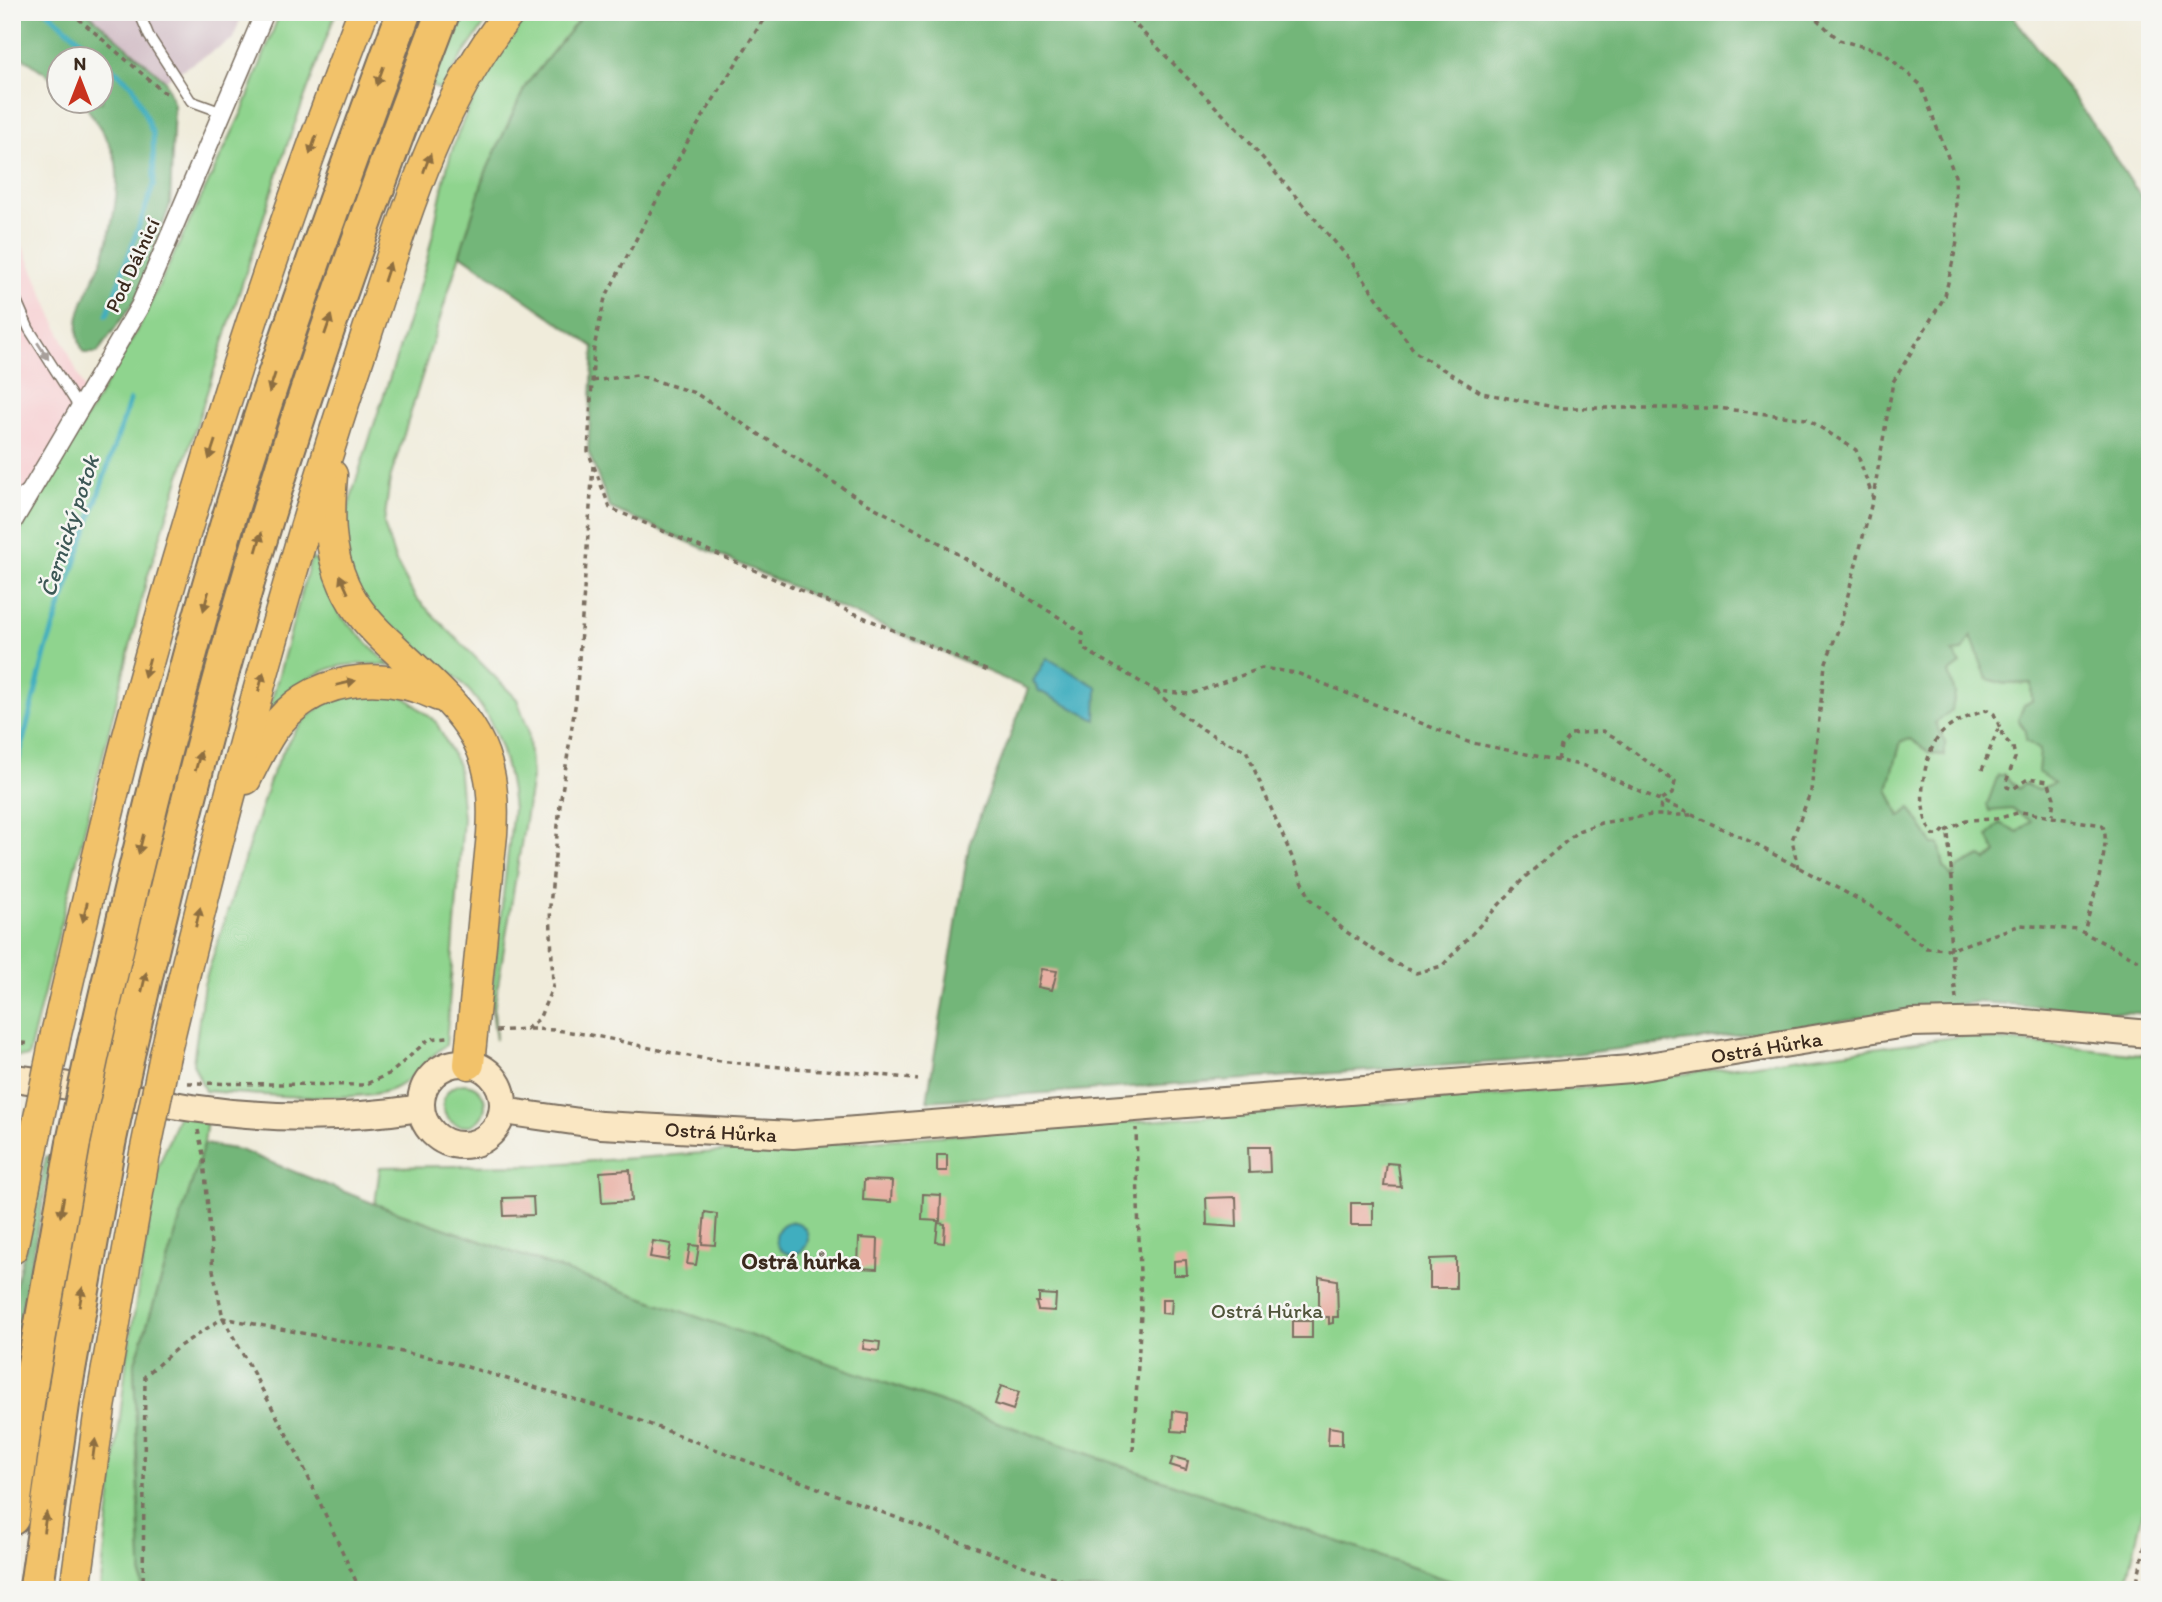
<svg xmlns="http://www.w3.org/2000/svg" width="2162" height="1602" viewBox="0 0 2162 1602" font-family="Itim,sans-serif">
<rect width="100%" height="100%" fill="#f6f6f2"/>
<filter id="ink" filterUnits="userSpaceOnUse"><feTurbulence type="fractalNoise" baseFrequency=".0143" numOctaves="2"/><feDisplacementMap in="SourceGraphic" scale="14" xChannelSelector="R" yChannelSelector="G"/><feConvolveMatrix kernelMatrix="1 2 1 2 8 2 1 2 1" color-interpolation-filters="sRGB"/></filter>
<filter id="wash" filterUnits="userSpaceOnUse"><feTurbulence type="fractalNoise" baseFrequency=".00686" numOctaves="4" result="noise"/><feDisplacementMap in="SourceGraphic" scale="28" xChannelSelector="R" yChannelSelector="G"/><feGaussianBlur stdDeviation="1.57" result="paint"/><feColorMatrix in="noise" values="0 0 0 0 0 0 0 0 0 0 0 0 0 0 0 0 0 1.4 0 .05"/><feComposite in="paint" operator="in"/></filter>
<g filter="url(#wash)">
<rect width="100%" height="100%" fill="#f0ecdb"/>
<path fill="#f7cfd2" d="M12,221L91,405L12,545Z"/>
<path fill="#d2bdc6" d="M87,12H243L233,39L165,80Z"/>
<g fill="#8fd48e" stroke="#657f56" stroke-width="2">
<path d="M280,12H336L286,148L147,578L28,1057L12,1056V545L139,327L243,110Z"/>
<path d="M462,12H493L456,65L443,91L431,86Z"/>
<path d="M529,12H585L526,85L485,174L390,479L384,524L395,560L415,597L517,699L528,729L532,778L494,1009L496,1040L491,1001L513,809C508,756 493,708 451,673C415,643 373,624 352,580C347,568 343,545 344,533C348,499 362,464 372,431C389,379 407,327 423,274C438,223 441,170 463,121C480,83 502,43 529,12Z"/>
<path d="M311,558L317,561L339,614L390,666C331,658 312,673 269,710Z"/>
<path d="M1971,635L1979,658L2005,684L2031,683L2032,701L2018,720L2040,750L2055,783L2038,790L2018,789L2004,775L2012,809L2032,821L1986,861L1952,878L1944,867L1939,844H1933L1910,808L1901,818L1888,789L1901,741L1910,739L1930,753L1945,742L1934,723L1955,694L1949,673L1952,652Z"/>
<path d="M365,687L404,696L436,722L458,765L463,818L446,1045C427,1058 414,1080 393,1089C358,1104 246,1094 205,1091L193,1063L204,984L272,774C295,724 311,703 365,687Z"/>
<path d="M1961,1036L2150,1056V1480L2125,1590H1476L375,1204L380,1167L538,1165L1559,1091Z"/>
<circle cx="464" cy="1105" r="21"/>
<path d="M179,1114L207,1117L204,1144L134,1366L142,1590H100L127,1357L158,1168Z"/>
</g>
<g fill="#73b679" stroke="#57704c" stroke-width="2" fill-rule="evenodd">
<path d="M12,12H87L165,80L174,105L170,204L139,295L97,353H84C64,316 97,283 106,248C113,222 120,190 116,163C112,142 94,119 83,102H102V60H60L59,83L12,50Z"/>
<path d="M585,12H2010L2093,124L2150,211V1014L1977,1002L1691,1041L1511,1061L927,1101L969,845L1028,689L610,508L588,451L594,347L460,254L485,174L526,85ZM1971,636L1987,679L2005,684L2031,683L2032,701L2024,705L2018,720L2026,731V741L2040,750L2038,772L2054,783L2038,790L2024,784L2018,789L2004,775H1998L1987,805L1989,811L2012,809L2031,821L2018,832L2000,823L1988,836L1996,853L1987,861L1981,856L1958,867L1952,878L1944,867L1939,844H1933L1910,808L1900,817L1888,789L1901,741L1910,739L1930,753L1945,756V742L1935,723L1952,710L1955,694L1949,673L1961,664L1952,652L1963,651Z"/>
<path d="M204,1144L240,1150L375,1204L1476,1590H142L134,1366Z"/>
<path d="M46,1156L52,1157L12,1361V1297L32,1224Z"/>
</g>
<g fill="#41aebf" stroke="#3e6c6e" stroke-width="2">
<path d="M1047,658L1097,687L1096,720L1039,691L1033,681Z"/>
<circle cx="792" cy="1238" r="16"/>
</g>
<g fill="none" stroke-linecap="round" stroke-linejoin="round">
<g stroke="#41aebf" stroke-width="5">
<path d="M48,12L133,86L153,134L154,184L107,315"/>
<path d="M12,785L46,650L130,400"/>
</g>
</g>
<g id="blocks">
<g fill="#e8afa3">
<path d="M1042,969L1057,971L1052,990L1038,987Z"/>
<path d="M1248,1147H1269L1270,1172L1249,1173Z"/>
<rect x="937" y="1155" width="10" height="16"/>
<path d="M1387,1163L1398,1164L1401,1187L1384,1186Z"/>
<path d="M630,1170L632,1201L602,1203L600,1172Z"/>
<path d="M864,1180L892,1181L891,1202L863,1200Z"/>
<path d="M923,1194L941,1195L940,1221L922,1220Z"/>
<path d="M533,1197L534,1215L504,1216L503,1198Z"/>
<path d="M1236,1197L1237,1227L1207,1225L1206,1198Z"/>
<rect x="1351" y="1203" width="22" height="22"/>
<path d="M705,1212L717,1214L715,1245L702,1244Z"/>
<path d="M938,1223L945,1224L944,1243L936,1242Z"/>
<path d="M859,1238L878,1239L877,1269L858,1268Z"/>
<path d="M653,1241L671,1244L668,1260L650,1257Z"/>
<path d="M690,1245L699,1246L696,1265L687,1264Z"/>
<path d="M1456,1258V1288H1430V1259Z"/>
<path d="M1186,1260L1187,1275H1174V1261Z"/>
<path d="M1319,1277L1337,1280L1338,1317H1333V1323L1329,1324V1317H1319Z"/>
<path d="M1039,1294L1056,1295L1055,1311L1038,1310L1036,1302H1039Z"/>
<path d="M1162,1299H1172L1171,1314L1162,1313Z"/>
<rect x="1293" y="1321" width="19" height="17"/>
<path d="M864,1340L880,1342L879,1351L863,1349Z"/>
<path d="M1001,1386L1019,1392L1013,1410L995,1404Z"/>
<path d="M1173,1411L1186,1413V1432L1172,1431Z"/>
<path d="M1329,1427L1342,1429V1445H1328Z"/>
<path d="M1173,1457L1188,1461L1186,1470L1170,1465Z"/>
</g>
</g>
</g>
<g filter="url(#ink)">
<use href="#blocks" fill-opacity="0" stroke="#7a6e60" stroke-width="2"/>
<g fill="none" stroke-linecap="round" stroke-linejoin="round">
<g stroke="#7a6e60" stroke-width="12">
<g id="service">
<path d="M139,12L149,36L191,101L224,113"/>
<path d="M12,290L29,329L80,409"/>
<path d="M12,365V367"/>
<path d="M12,501L26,490"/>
</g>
</g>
<g stroke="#7a6e60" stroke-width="21">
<path id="minor" d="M12,523L140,306L265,12"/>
</g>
<g stroke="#7a6e60" stroke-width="30">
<g id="secondary">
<circle cx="462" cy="1104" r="41"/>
<path d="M12,1078C72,1084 132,1099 192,1108C268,1119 345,1120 421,1108"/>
<path id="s1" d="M503,1111L601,1125L793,1135L1630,1069L1911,1023L2003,1021L2150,1034"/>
</g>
</g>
<g stroke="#7a6e60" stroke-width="33">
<g id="trunk">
<path d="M332,475C329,513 328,550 344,585C355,610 373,629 393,647C459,710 499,735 492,834L469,1064"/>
<path d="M246,779C254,763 262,746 272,731C311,675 381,669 439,696"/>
<path d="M56,1034C79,938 100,842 125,747C191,499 270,252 363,12"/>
<path d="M165,1055C222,816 285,578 363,345C401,230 434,108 510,12"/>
<path d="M12,1249L36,1132"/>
<path d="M75,1590L100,1408L145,1153"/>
</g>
</g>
<g stroke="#7a6e60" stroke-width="37">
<g id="motorway">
<path d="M95,1042C135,870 175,697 226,528C278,354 341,183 404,12"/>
<path d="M129,1048C168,877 210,706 261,537C314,359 377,186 443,12"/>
<path d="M12,1518L28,1400L74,1140"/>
<path d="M36,1590L63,1401L108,1146"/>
</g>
</g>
<g stroke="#7a6e60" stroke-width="3.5" stroke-dasharray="5 5" stroke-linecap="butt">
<path d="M71,12L162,91L169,94"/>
<path d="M768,12L689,139L605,298L594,347L588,451L610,508L988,671"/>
<path d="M1123,12L1243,135L1351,261L1415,352L1482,393L1559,408H1717L1807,419L1856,450L1873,498"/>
<path d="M592,381L637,375L695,393L866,503L935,540L1065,621L1083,634L1082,648L1156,691L1191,694L1262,668L1297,673L1468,742L1585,766L1747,840L1871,906L1926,948L1952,949L2021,925L2078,930L2150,966"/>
<path d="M1156,691C1184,718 1209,737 1246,750L1310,899L1345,931L1392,962L1416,973L1442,966L1524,878L1578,831L1601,823L1652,815H1691"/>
<path d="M1558,760L1561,746L1571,734L1603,731L1614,737L1675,782L1672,794L1661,800L1660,815"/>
<path d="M1982,770L1998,729"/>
<path d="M1946,831L1966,820L1996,819L2021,812L2102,825C2114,841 2088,912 2084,934"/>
<path d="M1798,868L1792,840L1811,791L1825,665L1841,622L1873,498L1893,382L1945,296L1957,242L1955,176L1921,85L1883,52L1839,40L1809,12"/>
<path d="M1956,999L1950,936L1949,918L1954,900L1948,834L1943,831L1940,835H1934C1914,815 1922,749 1944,731C1955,721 1974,714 1988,710L1994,714L2005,739L2013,747L2015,758L2006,782L2007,787L2013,789L2029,778L2048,781L2054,798L2052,815"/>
<path d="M529,1029C589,1029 642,1049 701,1058C773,1070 846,1068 918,1080"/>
<path d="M496,1031L526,1029L539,1019L553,986L550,906L560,805L576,700L593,466"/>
<path d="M12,1042L31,1044"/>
<path d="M188,1083L364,1085L391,1073L429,1039L448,1037"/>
<path d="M198,1130L204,1159L213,1270L223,1318L298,1455L360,1590"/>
<path d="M1133,1451L1141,1313L1136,1128"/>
<path d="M143,1590L145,1376L178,1347L223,1318L444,1360L617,1412L1088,1590"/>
<path d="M2135,1590L2150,1523"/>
</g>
<use href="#service" stroke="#fff" stroke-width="9"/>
<use href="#minor" stroke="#fff" stroke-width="18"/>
<use href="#secondary" stroke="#fae7c3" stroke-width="26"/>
<use href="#trunk" stroke="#f2c26a" stroke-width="30"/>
<use href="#motorway" stroke="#f2c26a" stroke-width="33"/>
<g stroke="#7a6e60" stroke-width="33" stroke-linecap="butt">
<g id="trunk-bridge">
<path d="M36,1132L56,1034"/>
<path d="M145,1153L165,1055"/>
</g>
</g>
<g stroke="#7a6e60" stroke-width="37" stroke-linecap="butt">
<g id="motorway-bridge">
<path d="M74,1140L95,1042"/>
<path d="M108,1146L129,1048"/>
</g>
</g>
<use href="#trunk-bridge" stroke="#f2c26a" stroke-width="30"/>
<use href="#motorway-bridge" stroke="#f2c26a" stroke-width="33"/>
</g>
<defs><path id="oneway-solid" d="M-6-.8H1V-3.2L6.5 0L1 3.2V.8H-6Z" transform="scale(1.75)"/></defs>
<g fill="#8d6e40">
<use href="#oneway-solid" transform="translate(380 76) rotate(110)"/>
<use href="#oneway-solid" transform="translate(313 145) rotate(109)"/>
<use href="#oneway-solid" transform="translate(427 163) rotate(-69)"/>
<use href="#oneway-solid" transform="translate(387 272) rotate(-72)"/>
<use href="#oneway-solid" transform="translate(328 325) rotate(-71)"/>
<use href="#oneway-solid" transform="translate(272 383) rotate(108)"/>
<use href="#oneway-solid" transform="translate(212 450) rotate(108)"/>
<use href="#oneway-solid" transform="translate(259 542) rotate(-74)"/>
<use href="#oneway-solid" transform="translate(344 584) rotate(-114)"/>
<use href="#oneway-solid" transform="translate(206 601) rotate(105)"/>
<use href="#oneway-solid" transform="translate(147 668) rotate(105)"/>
<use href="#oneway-solid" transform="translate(261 682) rotate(-75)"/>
<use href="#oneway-solid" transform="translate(346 683) rotate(-13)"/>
<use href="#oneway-solid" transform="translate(198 761) rotate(-75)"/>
<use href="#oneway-solid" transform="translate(141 844) rotate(104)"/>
<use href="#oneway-solid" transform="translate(85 912) rotate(103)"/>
<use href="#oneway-solid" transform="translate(198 917) rotate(-77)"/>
<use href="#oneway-solid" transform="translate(144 982) rotate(-77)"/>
<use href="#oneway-solid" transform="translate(62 1207) rotate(100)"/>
<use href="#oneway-solid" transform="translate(81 1297) rotate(-80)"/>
<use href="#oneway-solid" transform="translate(94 1449) rotate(-82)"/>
<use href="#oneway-solid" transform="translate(45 1522) rotate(-82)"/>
</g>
<use fill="#a79f9a" href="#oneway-solid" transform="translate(43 351) rotate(57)"/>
</g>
<g text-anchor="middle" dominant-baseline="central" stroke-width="5" stroke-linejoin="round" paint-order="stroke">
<g font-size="21" fill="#3b2a1e" stroke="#f6f6f2">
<text transform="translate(132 265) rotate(-65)">Pod Dálnicí</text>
<text stroke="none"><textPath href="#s1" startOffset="1269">Ostrá Hůrka</textPath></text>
<text stroke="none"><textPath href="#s1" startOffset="219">Ostrá Hůrka</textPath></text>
</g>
<g font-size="21" fill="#50543a" stroke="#f6f6f2">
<text x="1267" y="1310">Ostrá Hůrka</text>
</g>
<g font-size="23" font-style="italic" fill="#3d5856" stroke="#f6f6f2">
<text transform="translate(69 526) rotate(-72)">Černický potok</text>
</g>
<g font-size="23" font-weight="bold" fill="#3b2a1e" stroke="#f6f6f2">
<text x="801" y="1261">Ostrá hůrka</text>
</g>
</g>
<rect width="2162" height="1602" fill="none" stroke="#f6f6f2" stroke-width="42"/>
<g transform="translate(80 80)"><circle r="33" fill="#f6f6f2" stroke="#aba49d" stroke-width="2"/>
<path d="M0-5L12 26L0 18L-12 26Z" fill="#c8321e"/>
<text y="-10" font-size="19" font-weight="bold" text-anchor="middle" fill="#3b2a1e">N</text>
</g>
</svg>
